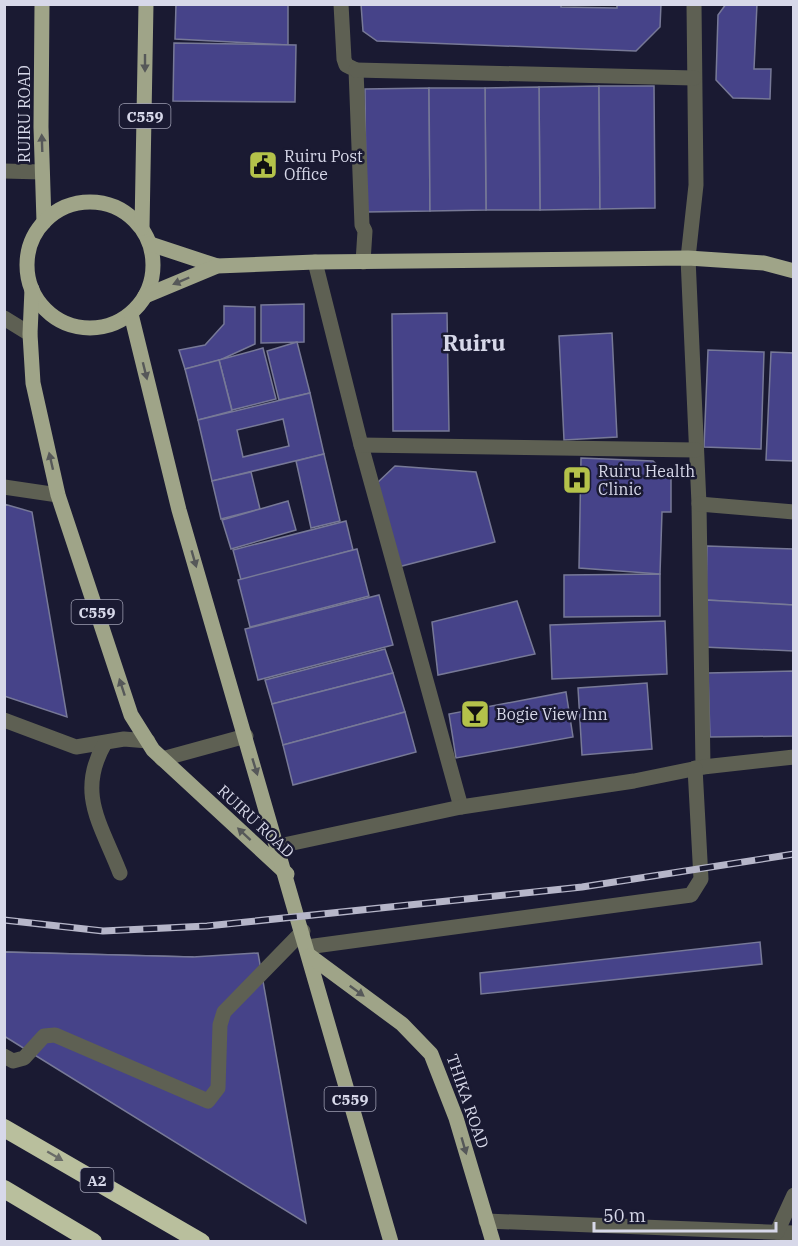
<svg xmlns="http://www.w3.org/2000/svg" width="798" height="1246" viewBox="0 0 798 1246" font-family="'IBM Plex Serif',serif">
<rect width="100%" height="100%" fill="#1a1a32"/>
<g fill="#464389" stroke="#777997" stroke-width="1.5" fill-rule="evenodd">
<path d="M176,4H288V45L175,39Z"/>
<path d="M361,4H561V7L617,8V4H661L660,27L636,51L377,41L363,31Z"/>
<path d="M726,4H757L754,69H771L770,99L733,98L716,80L718,15Z"/>
<path d="M174,43L296,45L295,102L173,101Z"/>
<path d="M599,86L600,209L540,210L539,87Z"/>
<path d="M599,86H654L655,208L600,209Z"/>
<path d="M539,87L540,210H486L485,88Z"/>
<path d="M429,88L430,211L366,212L365,89Z"/>
<path d="M429,88H485L486,210L430,211Z"/>
<path d="M304,304V342L261,343V305Z"/>
<path d="M224,306L255,307V344L220,360L185,369L179,350L205,345L224,324Z"/>
<path d="M447,313L449,431H393L392,314Z"/>
<path d="M612,333L617,437L564,440L559,336Z"/>
<path d="M297,342L310,393L279,400L267,351Z"/>
<path d="M263,348L276,399L232,410L219,360Z"/>
<path d="M708,350L764,352L761,449L704,447Z"/>
<path d="M771,352L794,353V461L766,460Z"/>
<path d="M219,360L232,411L198,420L185,369Z"/>
<path d="M310,393L324,454L212,481L198,420ZM283,419L289,446L243,457L237,430Z"/>
<path d="M324,454L340,521L311,528L296,461Z"/>
<path d="M581,458L653,461L671,478V512H662L660,574L579,568Z"/>
<path d="M395,466L476,472L495,542L398,567L376,484Z"/>
<path d="M251,472L260,509L221,519L212,481Z"/>
<path d="M288,501L296,530L231,549L222,520Z"/>
<path d="M4,504L32,512L67,717L4,696Z"/>
<path d="M346,521L353,550L241,580L233,550Z"/>
<path d="M707,546L794,549V605L706,600Z"/>
<path d="M357,549L369,596L250,627L238,580Z"/>
<path d="M660,574V616L564,617V575Z"/>
<path d="M379,595L393,645L258,680L245,629Z"/>
<path d="M706,600L794,605V651L703,647Z"/>
<path d="M517,601L535,654L438,675L432,622Z"/>
<path d="M665,621L667,674L552,679L550,625Z"/>
<path d="M385,649L393,673L272,704L265,680Z"/>
<path d="M794,671V736L710,737L708,673Z"/>
<path d="M393,673L405,712L283,745L272,704Z"/>
<path d="M647,683L652,749L582,755L578,688Z"/>
<path d="M566,692L573,737L456,758L449,714Z"/>
<path d="M405,712L416,752L293,785L283,745Z"/>
<path d="M760,942L762,964L481,994L480,973Z"/>
<path d="M4,952L193,957L194,1014L26,1007L4,1003Z"/>
<path d="M4,952L193,957L258,953L306,1223L4,1036Z"/>
</g>
<g fill="none" stroke-linecap="round" stroke-linejoin="round">
<g stroke="#5e6053" stroke-width="15">
<path d="M341,4L344,59L346,65L356,70L362,225L365,231L363,262"/>
<path d="M694,4L696,185L688,258L699,504L703,767"/>
<path d="M356,70L694,78"/>
<path d="M4,171L42,172"/>
<path d="M315,262L361,445L461,807"/>
<path d="M4,318L30,334"/>
<path d="M361,445L696,450"/>
<path d="M4,487L58,495"/>
<path d="M699,504L794,512"/>
<path d="M4,720L76,747L124,739L148,741"/>
<path d="M105,743C76,793 101,824 120,873"/>
<path d="M162,759L246,736"/>
<path d="M279,846L461,807L634,781L703,767L794,757"/>
<path d="M307,947L691,895L701,879L695,768"/>
<path d="M4,1056L13,1061L24,1058L44,1036L55,1035L208,1101L218,1088L220,1025L224,1012L303,931"/>
<path d="M486,1221L794,1233"/>
<path d="M777,1232L794,1195"/>
</g>
<g stroke="#9fa488" stroke-width="15">
<path d="M42,4L41,127L44,222"/>
<circle cx="90" cy="265" r="63"/>
<path d="M142,228L146,4"/>
<path d="M150,244L217,266"/>
<path d="M32,289L30,334L33,383L58,495L131,715L153,750L287,874"/>
<path d="M145,296L217,266L315,262L688,258L764,263L794,271"/>
<path d="M131,314L179,510L391,1242"/>
<path d="M310,956L402,1024L431,1054L456,1118L493,1242"/>
</g>
<g stroke="#b9bf9d" stroke-width="18">
<path d="M4,1128L201,1242"/>
<path d="M4,1189L93,1242"/>
</g>
<g stroke="#b6b6c9" stroke-width="7">
<path id="rail" d="M4,920L103,931L207,926L582,887L794,854"/>
</g>
<use href="#rail" stroke="#1a1a32" stroke-width="4.5" stroke-dasharray="14" stroke-linecap="butt"/>
</g>
<defs><path id="oneway-solid" d="M-6-.8H1V-3.2L6.5 0L1 3.2V.8H-6Z" transform="scale(1.5)"/></defs>
<g fill="#565859">
<use href="#oneway-solid" transform="translate(145 63) rotate(90)"/>
<use href="#oneway-solid" transform="translate(42 143) rotate(-92)"/>
<use href="#oneway-solid" transform="translate(181 281) rotate(157)"/>
<use href="#oneway-solid" transform="translate(145 371) rotate(76)"/>
<use href="#oneway-solid" transform="translate(51 461) rotate(-103)"/>
<use href="#oneway-solid" transform="translate(194 559) rotate(74)"/>
<use href="#oneway-solid" transform="translate(122 687) rotate(-108)"/>
<use href="#oneway-solid" transform="translate(255 767) rotate(73)"/>
<use href="#oneway-solid" transform="translate(244 834) rotate(-137)"/>
<use href="#oneway-solid" transform="translate(357 991) rotate(36)"/>
<use href="#oneway-solid" transform="translate(464 1146) rotate(74)"/>
</g>
<use fill="#6a6c68" href="#oneway-solid" transform="translate(55 1156) rotate(30)"/>
<defs>
<g id="civic-square" transform="scale(1.5)"><rect x="-9" y="-9" width="18" height="18" rx="4" fill="#b4c24a" stroke="#1a1a32"/><path d="M-.6-6.5H3V-4.5H.6V-3L4-1V1h2V6H-6V1h2V-1L-.6-3ZM-1.2 2.5V6h2.4V2.5Z" fill="#111"/></g>
<g id="hospital-square" transform="scale(1.5)"><rect x="-9" y="-9" width="18" height="18" rx="4" fill="#b4c24a" stroke="#1a1a32"/><path d="M-5-5h3v3.5h4V-5h3V5h-3V1.5h-4V5h-3Z" fill="#111"/></g>
<g id="bar-square" transform="scale(1.5)"><rect x="-9" y="-9" width="18" height="18" rx="4" fill="#b4c24a" stroke="#1a1a32"/><path d="M-6-5H6L.8 .8V4.5H3.5V6h-7V4.5H-.8V.8Z" fill="#111"/></g>
</defs>
<g fill-rule="evenodd">
<use href="#civic-square" x="263" y="165"/>
<use href="#hospital-square" x="577" y="480"/>
<use href="#bar-square" x="475" y="714"/>
</g>
<g text-anchor="middle" dominant-baseline="central" stroke-width="5" stroke-linejoin="round" paint-order="stroke">
<g fill="#1a1a32" stroke="#9e9fb2" stroke-width="1.5">
<rect x="119.5" y="104" width="51" height="24" rx="4.5"/>
<rect x="71.5" y="600" width="51" height="24" rx="4.5"/>
<rect x="324.5" y="1087" width="51" height="24" rx="4.5"/>
<rect x="80.5" y="1168" width="33" height="24" rx="4.5"/>
</g>
<g font-size="15" font-weight="bold" fill="#d7d8e9">
<text x="145" y="116">C559</text>
<text x="97" y="612">C559</text>
<text x="350" y="1099">C559</text>
<text x="97" y="1180">A2</text>
</g>
<g font-size="16" fill="#d7d8e9" stroke="#1a1a32">
<text transform="translate(24 114) rotate(-90)">RUIRU ROAD</text>
<text transform="translate(256 821) rotate(43)">RUIRU ROAD</text>
<text transform="translate(468 1101) rotate(71)">THIKA ROAD</text>
</g>
<g font-size="16" fill="#d7d8e9" stroke="#1a1a32" text-anchor="start">
<text x="284" y="156">Ruiru Post<tspan x="284" dy="18">Office</tspan></text>
<text x="598" y="471">Ruiru Health<tspan x="598" dy="18">Clinic</tspan></text>
<text x="496" y="714">Bogie View Inn</text>
</g>
<g font-size="22" font-weight="bold" fill="#d7d8e9" stroke="#1a1a32">
<text x="474" y="342">Ruiru</text>
</g>
</g>
<rect width="798" height="1246" fill="none" stroke="#d7d8e9" stroke-width="12"/>
<path d="M594 1222v9h182v-9" fill="none" stroke="#d7d8e9" stroke-width="3"/>
<text x="603" y="1222" font-size="18" fill="#d7d8e9" stroke="#1a1a32" stroke-width="4.5" paint-order="stroke">50 m</text>
</svg>
